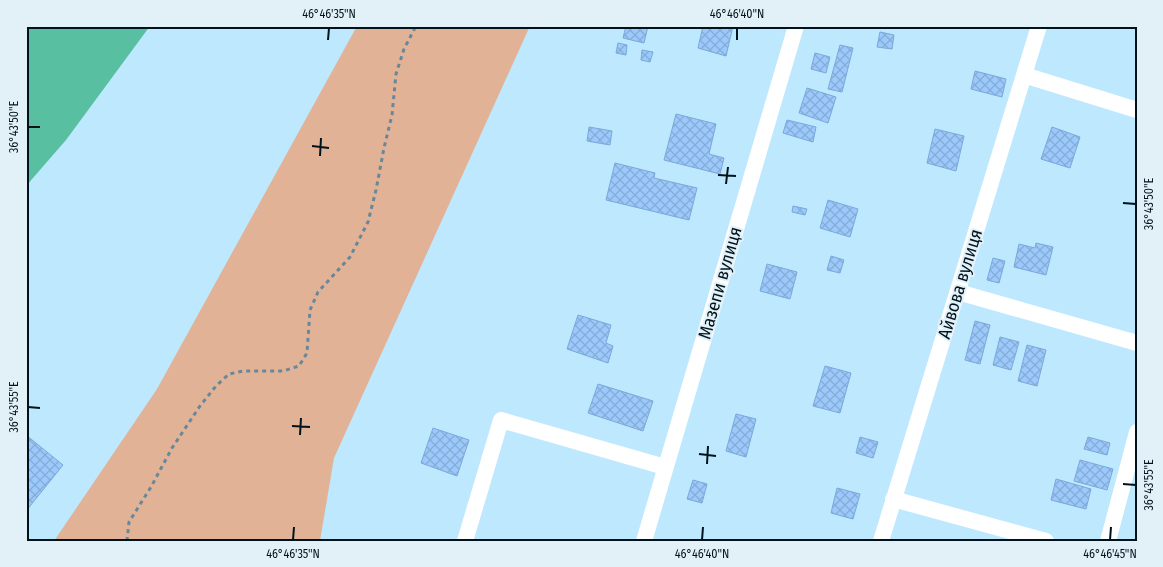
<svg xmlns="http://www.w3.org/2000/svg" width="1163" height="567" font-family="'Fira Sans Condensed',sans-serif">
<defs>
<pattern id="building-cross-hatch" width="8" height="8" patternUnits="userSpaceOnUse" patternTransform="scale(1.25)"><rect width="8" height="8" fill="#9cc9fb"/><path d="M0 0l8 8M0 8l8-8" fill="none" stroke="#85acd7"/></pattern>
</defs>
<rect width="100%" height="100%" fill="#bde8fe"/>
<!-- green -->
<path fill="#e2b297" d="M357 26H530L334 458 320 541H54L157 389Z"/>
<!-- water -->
<path fill="#58bfa0" d="M26 26H150L66 140 26 186Z"/>
<!-- building -->
<path fill="url(#building-cross-hatch)" stroke="#79a8da" d="M626 26H648L644 43 623 38Z
M703 26H733L726 56 698 48Z
M880 32 894 35 892 49 877 47Z
M618 43 627 45 626 55 616 53Z
M840 45 853 48 842 92 828 89Z
M642 50 653 52 650 62 641 60Z
M815 53 830 57 826 73 811 69Z
M975 71 1006 79 1002 97 971 89Z
M807 88 836 97 828 123 799 113Z
M676 114 716 124 709 154 724 158 720 174 664 160Z
M787 120 816 127 813 142 783 133Z
M589 127 612 131 610 145 587 141Z
M1052 127 1080 137 1070 168 1041 159Z
M935 129 964 136 956 171 927 163Z
M615 163 655 173 654 178 697 188 689 220 606 200Z
M828 200 858 209 850 237 820 228Z
M793 206 807 209 805 215 792 212Z
M1036 243 1053 247 1046 275 1014 267 1019 244 1035 248Z
M831 256 844 260 840 273 827 270Z
M993 258 1005 261 999 283 987 280Z
M767 264 797 272 790 299 760 291Z
M578 315 611 325 606 343 613 346 608 363 567 349Z
M975 321 990 325 980 364 965 360Z
M1000 337 1019 342 1011 370 993 365Z
M1027 345 1046 350 1037 386 1018 381Z
M825 366 851 373 840 413 813 406Z
M598 384 653 401 643 431 588 413Z
M736 414 756 419 746 457 726 451Z
M433 428 469 440 457 476 421 463Z
M26 435 63 465 26 511Z
M860 437 878 442 873 458 856 453Z
M1088 437 1110 443 1107 455 1084 449Z
M1080 460 1113 469 1107 490 1074 481Z
M1056 479 1091 489 1086 509 1051 500Z
M693 480 707 484 702 503 687 499Z
M837 488 860 494 853 519 831 513Z"/>
<g fill="none" stroke-linecap="round" stroke-linejoin="round">
<!-- path -->
<path stroke="#688899" stroke-width="3" stroke-dasharray="4 4" stroke-linecap="butt" d="M127 541 129 522 151 487 172 448 200 406 216 386 229 374 243 371H283L299 366 307 353 310 310 318 292 350 257 368 222 376 190 384 148 392 115 396 74 404 49 416 26"/>
<!-- street -->
<path stroke="#fff" stroke-width="16" d="M1024 75 1137 110
M958 292 1137 343
M893 499 1046 541
M465 541 501 420 665 467
M644 541 796 26
M881 541 1039 26
M1108 541 1137 432"/>
</g>
<!-- ticks -->
<path fill="none" stroke="#00131d" stroke-width="2" d="M328 40 329 28M737 40V28M28 127H40M312 146 329 148M320 156 321 138M718 175 736 176M726 184 728 167M1123 203 1136 204M28 407 40 408M292 426 310 427M300 435 301 418M699 454 716 456M707 464 708 446M1123 484 1136 485M293 540 294 527M702 540 703 527M1110 540 1111 527"/>
<g text-anchor="middle" dominant-baseline="central" stroke-width="4" stroke-linejoin="round" paint-order="stroke">
<!-- street labels -->
<g font-size="18" fill="#00131d" stroke="#e2f0f8">
<text transform="translate(720 283) rotate(-74)">Мазепи вулиця</text>
<text transform="translate(960 284) rotate(-73)">Айвова вулиця</text>
</g>
</g>
<!-- border -->
<rect width="1163" height="567" fill="none" stroke="#e2f0f8" stroke-width="55"/>
<rect x="28" y="28" width="1108" height="512" fill="none" stroke="#00131d" stroke-width="2"/>
<g font-size="12" text-anchor="middle" fill="#00131d">
<text x="329" y="18">46°46'35"N</text>
<text x="737" y="18">46°46'40"N</text>
<text transform="translate(14 127) rotate(-90)" y="4">36°43'50"E</text>
<text transform="translate(1149 204) rotate(-90)" y="4">36°43'50"E</text>
<text transform="translate(14 407) rotate(-90)" y="4">36°43'55"E</text>
<text transform="translate(1149 485) rotate(-90)" y="4">36°43'55"E</text>
<text x="293" y="558">46°46'35"N</text>
<text x="702" y="558">46°46'40"N</text>
<text x="1110" y="558">46°46'45"N</text>
</g>
</svg>
